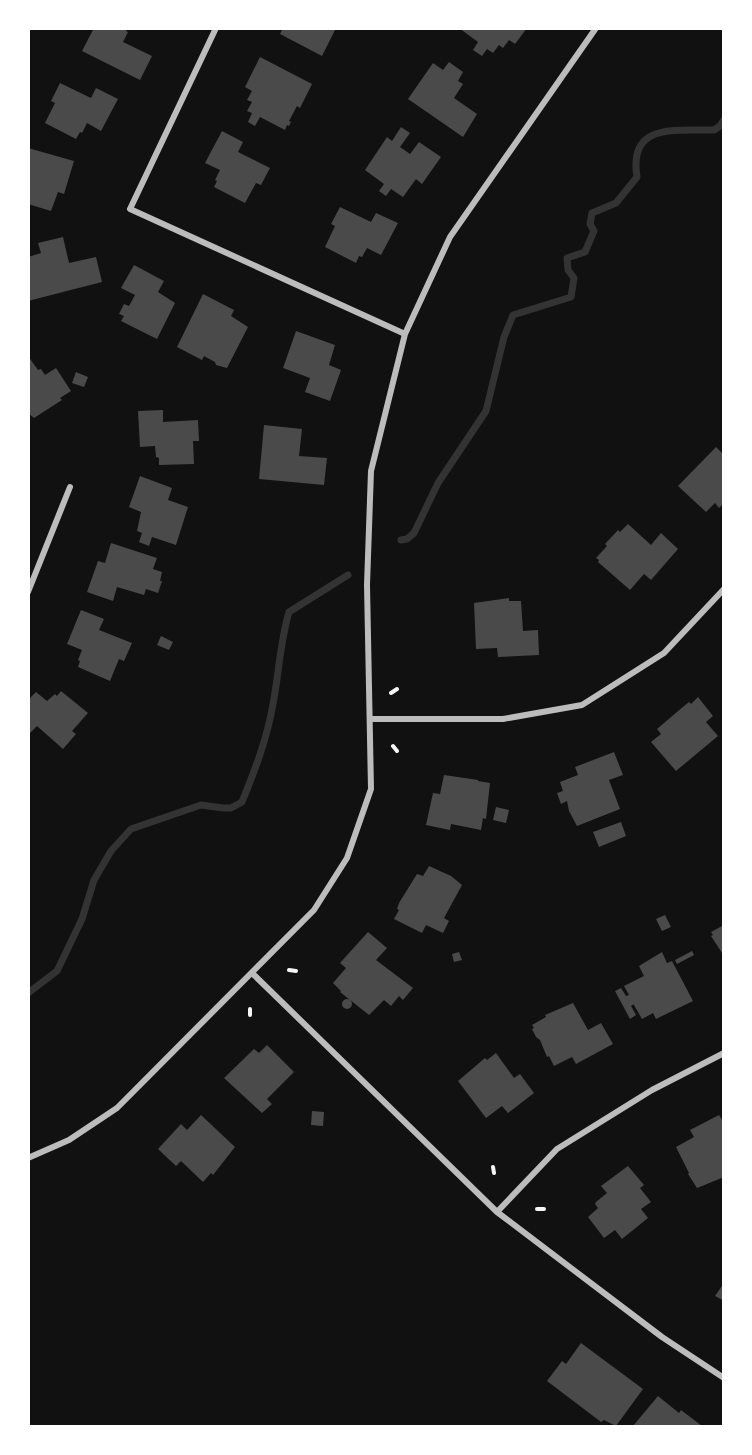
<svg xmlns="http://www.w3.org/2000/svg" width="752" height="1455" font-family="'DejaVu Sans',sans-serif">
<rect width="100%" height="100%" fill="#111"/>
<g fill="none" stroke-linecap="round" stroke-linejoin="round">
<!-- stream -->
<path stroke="#333" stroke-width="7" d="M401 540 407 539 414 533 438 483 486 411 504 337 513 315 571 297 574 278 568 270 567 258 585 252 594 231 590 224 592 213 616 203 637 177C628 122 676 131 714 130L720 126 724 120
M28 993 57 971 82 919 94 880 111 851 131 829 201 805 223 808H231L242 802C255 770 267 739 273 704 279 673 280 642 289 612L348 575"/>
</g>
<!-- building -->
<path fill="#4a4a4a" d="M94 28H127L126 31 128 32 123 42 152 56 140 80 82 51Z
M283 28H336L322 56 280 34Z
M459 28H527L515 44 509 40 503 48 499 45 493 53 487 49 482 56 473 50 478 42Z
M260 57 312 84 300 108 297 106 289 121 291 122 289 126 287 125 285 130 260 117 255 126 248 122 252 113 247 111 252 102 247 100 252 91 245 87Z
M449 62 463 72 458 81 463 84 454 98 477 114 463 137 408 99 433 63 443 70Z
M60 83 91 98 96 88 118 99 101 131 87 123 82 133 80 132 76 139 45 123 55 103 51 101Z
M401 127 410 133 400 147 410 154 419 142 441 157 422 184 416 179 403 197 391 189 386 196 379 191 384 184 365 170 387 137 392 141Z
M222 131 243 142 238 152 270 168 261 185 256 183 245 203 214 187 217 181 215 180 220 170 205 163Z
M28 148 74 161 64 194 58 192 51 211 28 204Z
M340 207 371 222 376 213 398 223 381 255 367 248 362 257 359 256 356 263 325 247 335 226 331 224Z
M63 237 69 263 96 257 102 282 28 301V257L41 253 38 243Z
M134 265 164 281 158 292 175 303 157 339 121 321 124 316 119 314 124 304 129 306 135 295 121 288Z
M203 294 234 310 231 316 248 327 227 368 216 365 215 362 204 356 202 360 177 347Z
M296 331 335 345 329 365 341 370 330 401 305 392 310 378 283 368Z
M28 356 38 370 41 369 45 375 56 368 71 391 60 398 62 400 34 418 28 413Z
M76 372 88 377 84 387 72 383Z
M163 410V422L198 420 199 441H193L194 464 159 465V458L156 457 155 446 140 447 138 411Z
M264 425 302 429 299 456 327 458 324 485 259 479Z
M716 447 724 455V503L719 508 715 503 706 512 678 486Z
M140 476 172 488 168 500 188 507 176 545 152 537 149 546 139 542 142 533 137 531 141 512 129 507Z
M628 524 651 545 661 533 678 549 651 580 644 574 630 590 598 562 599 560 596 558 607 546 605 544 618 530 620 532Z
M111 543 157 558 153 569 162 572 160 581H162L158 593 146 589 144 595 117 587 113 601 87 592 98 561 105 563Z
M509 598V601H521L523 631 538 630 539 655 498 657 497 648 476 649 474 603Z
M81 610 104 619 99 630 132 643 124 661 119 659 110 681 78 667 80 661 78 660 82 650 67 644Z
M161 636 173 642 169 650 157 645Z
M61 691 88 713 72 731 76 734 63 749 37 726 28 735V700L36 692 47 701 55 694 57 696Z
M698 697 713 716 706 722 718 736 676 771 651 742 661 734 657 729 684 706 689 702 691 704Z
M614 752 623 775 609 780 620 809 577 826 569 811 567 801 561 804 557 793 563 791 560 782 578 775 575 767Z
M444 775 478 780V781L490 783 486 819 483 818 481 830 451 824 450 830 426 825 433 793 440 794Z
M496 807 509 810 506 823 493 820Z
M621 822 626 836 599 847 593 832Z
M429 866 451 876 462 885 444 918 449 921 443 933 426 925 422 933 394 919 399 910 397 909 399 903 417 874 423 876Z
M665 915 671 927 662 931 656 919Z
M724 925V956L711 936 713 935 711 932Z
M368 932 387 948 376 960 413 988 403 1000 399 996 391 1006 384 1000 369 1015 340 992 341 991 333 983 346 968 340 963Z
M692 951 694 955 677 964 675 960Z
M459 952 462 960 454 962 452 954Z
M662 952 667 963 672 961 693 1001 656 1019 653 1013 642 1019 630 998 634 1004 631 1006 636 1015 630 1019 615 991 621 988 626 996 629 995 624 986 644 976 639 966Z
M342 1004a5 5 0 1 1 10 0a5 5 0 1 1-10 0Z
M573 1003 588 1030 601 1023 613 1044 576 1064 572 1057 554 1066 549 1056 547 1057 540 1040 536 1037 532 1029 534 1028 532 1025 546 1017 545 1015Z
M267 1045 294 1072 267 1099 272 1104 262 1113 224 1078 254 1049 259 1053Z
M496 1053 514 1078 520 1074 534 1093 508 1113 502 1106 486 1118 458 1081 485 1058 487 1060Z
M312 1111 324 1112 323 1126 311 1125Z
M201 1115 235 1147 213 1175 211 1173 203 1182 181 1161 176 1166 158 1149 181 1124 187 1130Z
M719 1115 724 1123V1177L697 1188 688 1174 689 1173 676 1147 694 1137 690 1130Z
M628 1166 644 1185 640 1188 651 1202 641 1209 648 1218 622 1239 615 1230 604 1238 588 1217 598 1208 595 1204 596 1202 607 1193 601 1186Z
M724 1283V1301L715 1296Z
M581 1343 643 1389 616 1426 604 1420 601 1422 547 1381 562 1361 566 1364Z
M658 1396 679 1413 681 1410 702 1426H633Z"/>
<g fill="none" stroke-linecap="round" stroke-linejoin="round">
<!-- path -->
<path stroke="#f5f5f5" stroke-width="4" d="M391 693 397 689
M393 746 397 751
M289 970 296 971
M250 1015V1009
M493 1167 494 1173
M537 1209H544"/>
<!-- minor -->
<path stroke="#bcbcbc" stroke-width="6" d="M216 28 130 209 405 334
M28 592 70 487
M371 719H503L582 705 664 653 724 589
M252 973 497 1212 662 1337 724 1378
M28 1158 69 1140 117 1108 314 910 347 858 371 789 367 585 371 471 405 334 450 237 596 28
M497 1212 557 1149 652 1090 724 1053"/>
</g>
<!-- border -->
<rect width="752" height="1455" fill="none" stroke="#ffffff" stroke-width="60"/>
</svg>
